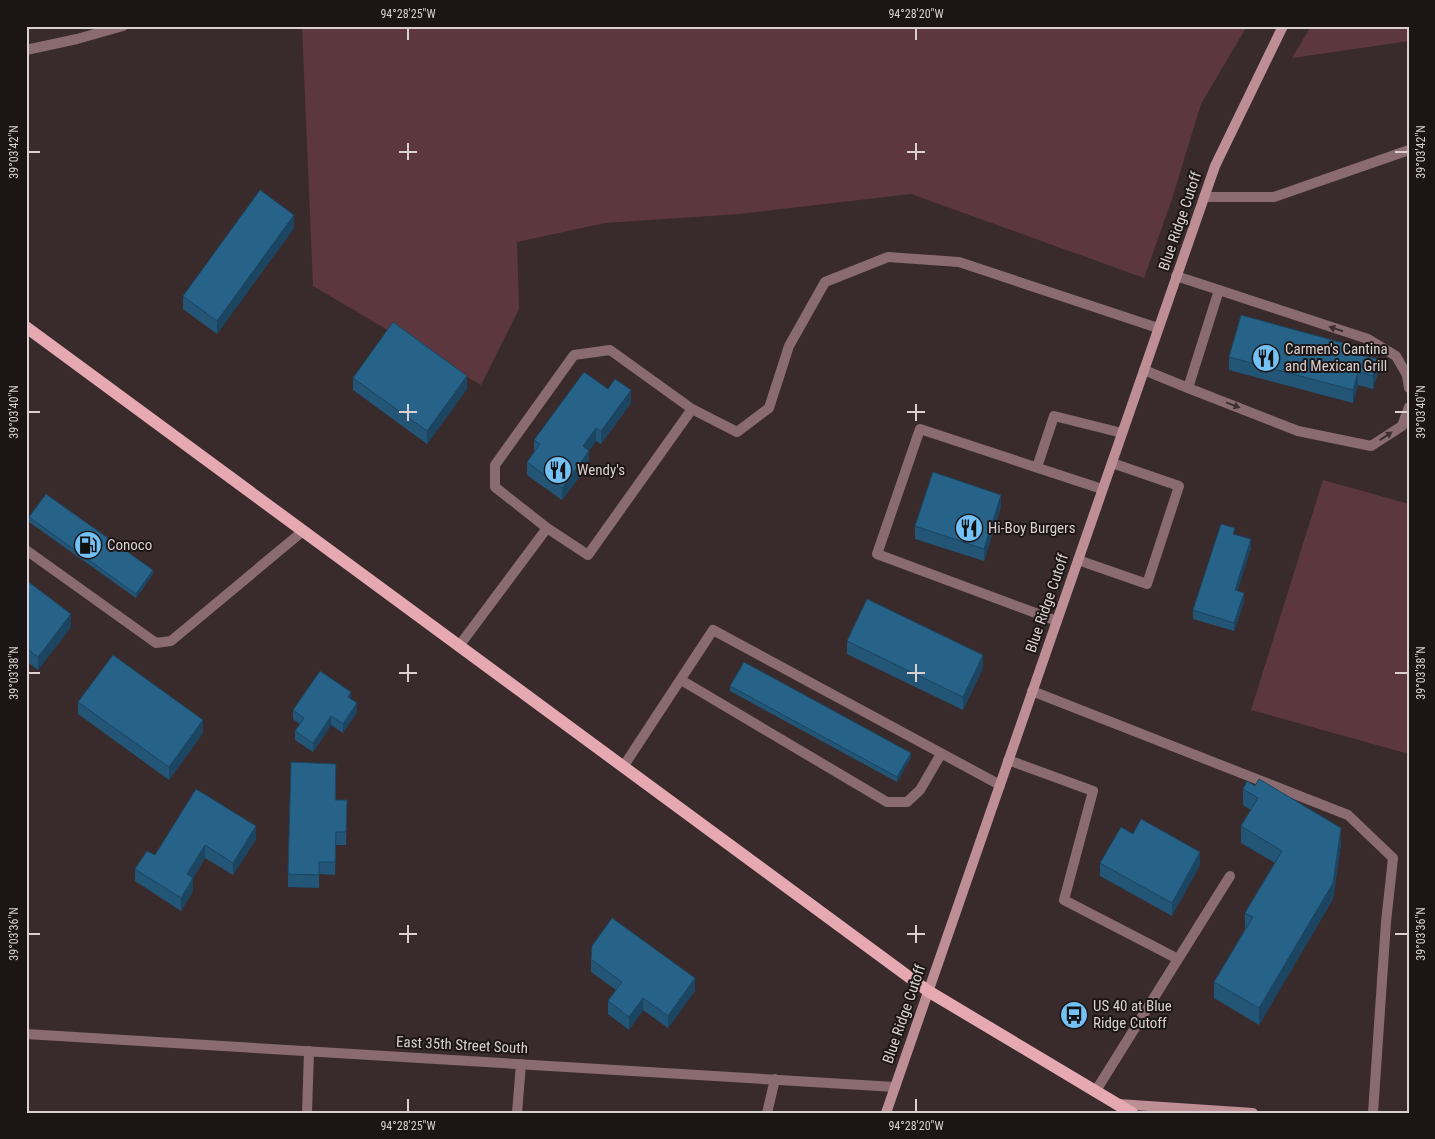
<svg xmlns="http://www.w3.org/2000/svg" width="1435" height="1139" font-family="'Roboto Condensed',sans-serif">
<rect width="100%" height="100%" fill="#392a2c"/>
<!-- green -->
<path fill="#5c383e" d="M302 26H1247L1201 104 1171 202 1144 278 911 194 739 214 605 223 517 242 519 309 481 385 313 286Z
M1311 26H1409V41L1292 58Z
M1323 480 1409 504V754L1251 710Z"/>
<g fill="none" stroke-linecap="round" stroke-linejoin="round">
<!-- service -->
<path stroke="#8a6c70" stroke-width="10" d="M1204 197H1274L1409 150
M1219 290 1368 339 1396 356 1407 375 1409 388
M610 350 692 409 588 555 547 528 495 487V465L574 355Z
M1144 370 1188 388 1219 290 1176 276
M1188 388 1298 431 1371 446 1402 426 1409 407
M692 409 737 432 769 408 789 346 825 282 888 257 959 262 1158 328
M1037 467 1054 416 1122 433
M26 550 156 643 171 641 303 531
M1078 560 1147 584 1179 486 1112 463
M1057 621 877 554 920 429 1102 489
M459 646 547 528
M681 680 887 802H907L920 790 941 754
M1032 691 1348 815 1393 858 1386 922 1373 1113
M1008 760 1093 791 1064 900 1178 959
M623 767 713 630 1000 785
M1095 1092 1230 876
M307 1113 309 1051
M517 1113 521 1064
M767 1113 775 1079"/>
<!-- minor -->
<path stroke="#8a6c70" stroke-width="10" d="M26 50 77 39 123 26
M26 1034 895 1087"/>
<!-- secondary -->
<path stroke="#be8e95" stroke-width="10" d="M1118 1104 1253 1113
M886 1113 1215 166 1283 26"/>
<!-- primary -->
<path stroke="#e6a9b1" stroke-width="12" d="M26 327 928 991 1132 1113"/>
</g>
<!-- wall -->
<path fill="#225576" d="M294 228 217 334 183 309V296Z
M1365 356 1378 372 1373 389 1358 385 1353 403 1229 370V357Z
M353 378 467 389 427 444 353 390Z
M608 389 631 403 601 444 596 441 589 451V464L562 500 527 475V462L534 452V440Z
M1001 507 984 561 915 539V526Z
M29 517 153 574 136 598 29 522Z
M1235 534 1251 548 1237 591 1244 602 1234 631 1193 619V610Z
M26 580 71 627 38 670 26 661Z
M847 641 983 668 963 710 847 654Z
M730 686 911 757 897 782 730 691Z
M351 699 357 712 343 733 331 725 313 752 295 740V731L300 724 293 719V710Z
M78 702 203 733 169 780 78 714Z
M336 776V800L347 813 346 845H336L335 875 319 874V888L288 887V874Z
M196 789 256 839 233 875 205 858 193 878V891L181 911 135 881V869L155 855Z
M1243 789 1341 844 1333 899 1259 1025 1214 998V982L1245 929V913L1275 863 1241 843V826L1251 810 1243 805Z
M1133 834 1200 865 1172 916 1100 876V863Z
M591 959 695 991 668 1028 643 1010 629 1030 608 1014V1001L616 990 591 972Z"/>
<!-- shaded-wall -->
<path fill="#1b4560" d="M294 215V228L217 334V321Z
M1378 359V372L1373 389V376Z
M1358 372V385L1353 403V390Z
M467 376V389L427 444V431Z
M631 390V403L601 444V431Z
M596 428V441L583 459V446Z
M589 451V464L562 500V488Z
M1001 495V507L984 561V549Z
M1251 539V548L1235 599V590Z
M153 570V574L136 598V594Z
M1244 593V602L1234 631V623Z
M71 614V627L38 670V657Z
M983 655V668L963 710V697Z
M351 692V701L348 697Z
M357 703V712L343 733V724Z
M331 716V725L313 752V743Z
M203 720V733L169 780V767Z
M911 753V757L897 782V777Z
M256 826V839L233 875V863Z
M1341 828V844L1333 899 1259 1025V1008Z
M205 845V858L187 887V874Z
M1200 852V865L1172 916V903Z
M193 878V891L181 911V898Z
M695 978V991L668 1028V1016Z
M643 998V1010L629 1030V1017Z"/>
<!-- building -->
<path fill="#276389" stroke="#1b4560" d="M260 190 294 215 217 321 183 296Z
M1241 315 1365 349 1363 356 1378 359 1373 376 1358 372 1353 390 1229 357Z
M393 322 467 376 427 431 353 378Z
M584 372 608 389 615 379 631 390 601 431 596 428 583 446 589 451 562 488 527 462 540 444 534 440Z
M933 472 1001 495 984 549 915 526Z
M46 494 153 570 136 594 29 517Z
M1221 524 1235 528 1233 534 1251 539 1235 590 1244 593 1234 623 1193 610Z
M26 580 71 614 38 657 26 648Z
M867 599 983 655 963 697 847 641Z
M113 655 203 720 169 767 78 702Z
M744 662 911 753 897 777 730 686Z
M320 671 351 692 348 697 357 703 343 724 331 716 313 743 295 731 304 718 293 710Z
M291 762 336 764 335 800H347L346 832H336L335 862H319V875L288 874Z
M1259 779 1341 828 1333 883 1259 1008 1214 982 1253 917 1245 913 1282 851 1241 826 1258 798 1243 789 1247 781 1255 786Z
M196 789 256 826 233 863 205 845 187 874 193 878 181 898 135 869 147 851 155 855Z
M1141 819 1200 852 1172 903 1100 863 1121 827 1133 834Z
M612 918 695 978 668 1016 643 998 629 1017 608 1001 622 982 591 959 592 946Z"/>
<!-- one-way arrows -->
<defs><path id="oneway-solid" d="M-6-.8H1V-3.2L6.5 0L1 3.2V.8H-6Z" transform="scale(1.25)"/></defs>
<g fill="#3d2f31">
<use href="#oneway-solid" transform="translate(1336 329) rotate(-162)"/>
<use href="#oneway-solid" transform="translate(1233 405) rotate(21)"/>
<use href="#oneway-solid" transform="translate(1386 436) rotate(-33)"/>
</g>
<!-- ticks -->
<path fill="none" stroke="#dad0d1" stroke-width="2" d="M408 28V40M916 28V40M408 143V160M916 143V160M28 152H40M399 152H417M907 152H925M1395 152H1408M408 404V421M916 404V421M28 412H40M399 412H417M907 412H925M1395 412H1408M408 664V682M916 664V682M28 673H40M399 673H417M907 673H925M1395 673H1408M408 925V943M916 925V943M28 934H40M399 934H417M907 934H925M1395 934H1408M408 1099V1112M916 1099V1112"/>
<!-- icons -->
<defs>
<g id="restaurant-disc" transform="scale(1.4375)"><circle r="9.5" fill="#73c1f5" stroke="#1c1516"/><path d="M-5-6h1v4h1v-4h1v4h1v-4h1v5L-1.5 .5V6h-2V.5L-5-1ZM5-6V6H3V1.5H1.5Q1.5-4 5-6Z" fill="#111"/></g>
<g id="fuel-disc" transform="scale(1.4375)"><circle r="9.5" fill="#73c1f5" stroke="#1c1516"/><path d="M-5.5-6h7V0h2V4h1.3V-2.5L3-4.5l.8-.8L6-3V5H2.5V1h-1V6h-7ZM-4.2-4.7v3.2H.2V-4.7Z" fill="#111"/></g>
<g id="bus-disc" transform="scale(1.4375)"><circle r="9.5" fill="#73c1f5" stroke="#1c1516"/><path d="M-5-6H5V4H4V6H2V4H-2V6H-4V4H-5ZM-3.5-4V0h7V-4ZM-3.5 1.2v1.5H-2V1.2ZM2 1.2v1.5H3.5V1.2Z" fill="#111"/></g>
</defs>
<g fill-rule="evenodd">
<use href="#restaurant-disc" x="1266" y="358"/>
<use href="#restaurant-disc" x="558" y="470"/>
<use href="#restaurant-disc" x="969" y="528"/>
<use href="#fuel-disc" x="88" y="545"/>
<use href="#bus-disc" x="1074" y="1015"/>
</g>
<g text-anchor="middle" dominant-baseline="central" stroke-width="4" stroke-linejoin="round" paint-order="stroke">
<!-- street labels -->
<g font-size="15" fill="#dad0d1" stroke="#1c1516">
<text transform="translate(1180 221) rotate(-71)">Blue Ridge Cutoff</text>
<text transform="translate(1047 603) rotate(-71)">Blue Ridge Cutoff</text>
<text transform="translate(904 1014) rotate(-71)">Blue Ridge Cutoff</text>
<text transform="translate(462 1045) rotate(3)">East 35th Street South</text>
</g>
<!-- poi labels -->
<g font-size="15" fill="#dad0d1" stroke="#1c1516" text-anchor="start">
<text x="1285" y="349">Carmen's Cantina<tspan x="1285" dy="17">and Mexican Grill</tspan></text>
<text x="577" y="470">Wendy's</text>
<text x="988" y="528">Hi-Boy Burgers</text>
<text x="107" y="545">Conoco</text>
<text x="1093" y="1006">US 40 at Blue<tspan x="1093" dy="17">Ridge Cutoff</tspan></text>
</g>
</g>
<!-- border -->
<rect width="1435" height="1139" fill="none" stroke="#1c1516" stroke-width="55"/>
<rect x="28" y="28" width="1380" height="1084" fill="none" stroke="#dad0d1" stroke-width="2"/>
<g font-size="12" text-anchor="middle" fill="#dad0d1">
<text x="408" y="18">94°28'25"W</text>
<text x="916" y="18">94°28'20"W</text>
<text transform="translate(14 152) rotate(-90)" y="4">39°03'42"N</text>
<text transform="translate(1421 152) rotate(-90)" y="4">39°03'42"N</text>
<text transform="translate(14 412) rotate(-90)" y="4">39°03'40"N</text>
<text transform="translate(1421 412) rotate(-90)" y="4">39°03'40"N</text>
<text transform="translate(14 673) rotate(-90)" y="4">39°03'38"N</text>
<text transform="translate(1421 673) rotate(-90)" y="4">39°03'38"N</text>
<text transform="translate(14 934) rotate(-90)" y="4">39°03'36"N</text>
<text transform="translate(1421 934) rotate(-90)" y="4">39°03'36"N</text>
<text x="408" y="1130">94°28'25"W</text>
<text x="916" y="1130">94°28'20"W</text>
</g>
</svg>
